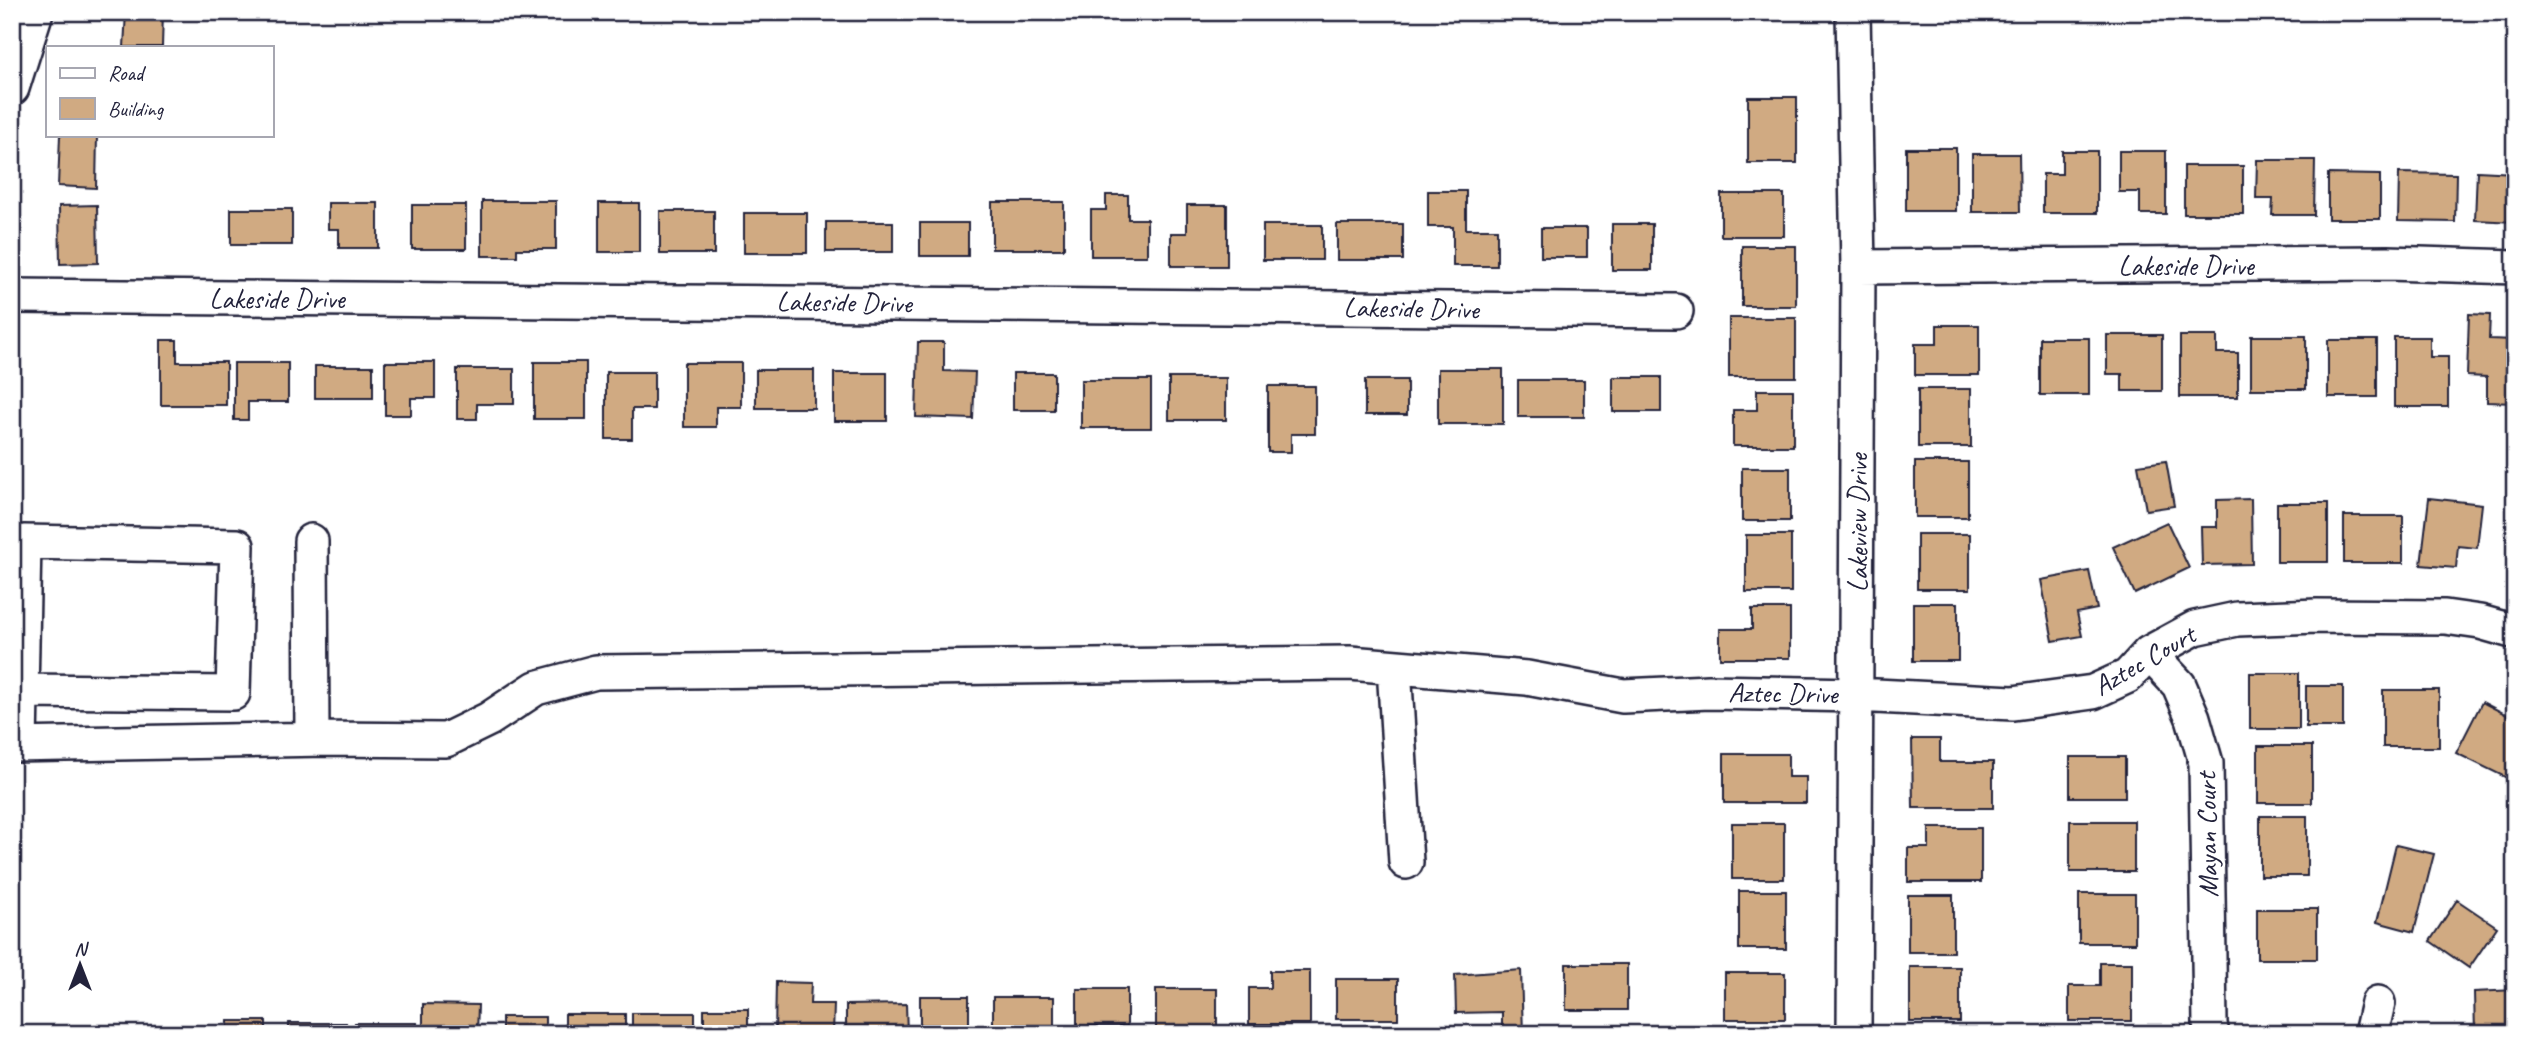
<svg xmlns="http://www.w3.org/2000/svg" width="2527" height="1046" font-family="Caveat,sans-serif">
<rect width="100%" height="100%" fill="#fff"/>
<filter id="ink" filterUnits="userSpaceOnUse"><feTurbulence type="fractalNoise" baseFrequency=".0143" numOctaves="2"/><feDisplacementMap in="SourceGraphic" scale="14" xChannelSelector="R" yChannelSelector="G"/><feConvolveMatrix kernelMatrix="1 2 1 2 8 2 1 2 1" color-interpolation-filters="sRGB"/></filter>
<g filter="url(#ink)">
<!-- building -->
<path fill="#d0aa82" stroke="#22223b" stroke-width="2" d="M126 12H163L162 47H124Z
M1748 97H1797V163H1748Z
M60 135H97L96 188 58 186Z
M1906 148H1956V211H1906Z
M2062 151H2097V213H2043V174H2062Z
M2119 151H2166V214H2140V192H2119Z
M1972 154H2019L2020 212H1972Z
M2257 160H2315L2314 215H2272L2273 199H2256Z
M2184 166H2243V214H2184Z
M2477 171 2515 173V222L2475 220Z
M2399 173 2456 174 2455 222 2398 221Z
M2328 174 2380 175V219H2328Z
M1428 191H1466V229H1497V266H1453V227H1428Z
M1721 194H1784V236H1721Z
M1106 195H1128V219H1147V256H1091V210H1106Z
M482 201H556V249H517V256H482Z
M992 202H1064V249H992Z
M328 203H378V248H339V229H328Z
M599 203H639V252H599Z
M97 205 98 263 60 264 59 206Z
M412 205H466V249H412Z
M1187 205H1227V266H1171V233H1187Z
M231 209H292V245H231Z
M660 211H714V254H660Z
M744 213H807V253H744Z
M826 222H893V252H826Z
M920 223H968V256H920Z
M1337 224H1403V260H1337Z
M1612 224H1652V270H1612Z
M1263 225H1322V260H1263Z
M1541 228H1587V257H1541Z
M1742 246H1796V306H1742Z
M2469 314 2490 315 2489 339 2515 340V403L2487 402V377L2467 376Z
M1729 318H1796V377H1729Z
M1937 325H1979V375H1915V344H1937Z
M2107 335H2162V391H2122V374H2107Z
M2180 336H2217V353H2238V397H2180Z
M2251 336H2306V389H2251Z
M2394 337H2430V357H2448V407H2394Z
M2040 338H2089V395H2040Z
M161 340H177V362H226V405H161Z
M2328 340H2377V397H2328Z
M918 342H944V371L975 372 973 419 916 417Z
M385 362H435V398H411V415H385Z
M534 362H586V419H534Z
M234 363H288V402H248V420H234Z
M684 363H741V407H716V427H684Z
M315 366H373V398H315Z
M457 369H514V404H477V419H457Z
M1438 369H1503V424H1438Z
M756 370H814V408H756Z
M606 372H654V409H632V439H606Z
M834 373H887V421H834Z
M1013 373H1054V410H1013Z
M1613 377H1661V412H1613Z
M1169 378H1226V420H1169Z
M1081 380H1151V428H1081Z
M1365 380H1407V415H1365Z
M1518 380H1584V417H1518Z
M1268 386H1315V434H1291V452H1268Z
M1918 389H1971V447H1918Z
M1757 390H1793V446H1733V410H1757Z
M2166 461 2174 506 2146 510 2138 465Z
M1915 462H1968V517H1915Z
M1742 468H1790V521H1742Z
M2429 498 2482 504 2477 548 2458 546 2456 568 2421 565Z
M2251 499 2252 564 2202 565 2201 527H2217V500Z
M2277 503H2328V562H2277Z
M2344 516H2403V563H2344Z
M2167 522 2189 568 2135 594 2113 547Z
M1917 534H1970V589H1917Z
M1746 535H1791V592H1746Z
M2089 571 2097 609 2077 613 2082 636 2053 641 2041 580Z
M1913 603H1958V661H1913Z
M1752 609H1790V658H1720V629H1752Z
M2250 673H2299V729H2250Z
M2306 686H2343V727H2306Z
M2383 690H2439V747H2383Z
M2482 702 2515 719V764L2507 778 2456 753Z
M1912 739H1940V762H1993V808H1913Z
M2258 746H2312V803H2258Z
M1724 754H1788V777H1806V803H1724Z
M2070 757H2125V797H2070Z
M2260 816H2307V876H2260Z
M2070 821H2134V872H2070Z
M1732 823H1784V879H1732Z
M1929 828H1981V882H1908V848H1929Z
M2396 845 2434 854 2414 932 2377 922Z
M1739 891H1786V949H1739Z
M2079 894H2135V943H2079Z
M1908 895H1953V952H1908Z
M2457 900 2497 927 2469 968 2430 941Z
M2257 909H2317V959H2257Z
M2100 963H2132V1021H2069V986H2100Z
M1566 964H1627V1010H1566Z
M1910 967H1960V1022H1910Z
M1521 970 1523 1034H1502V1012L1456 1013 1455 975Z
M1270 971H1310V1024H1249V988H1270Z
M1725 973H1785V1019H1725Z
M1336 979H1398V1019H1336Z
M776 982 811 983 810 1004H834L833 1034H775Z
M1077 989H1127V1026H1077Z
M1156 989H1217V1029H1156Z
M2515 990V1034H2475L2474 992Z
M920 996H969V1034H920Z
M993 997H1054V1034H993Z
M423 1004 478 1005 477 1034H423Z
M906 1004 907 1034H846V1005Z
M704 1009H748V1034H704Z
M632 1013H695V1034H632Z
M565 1014H625V1034H565Z
M502 1017H545V1034H502Z
M228 1021H266V1034H228Z
M289 1023H346V1034H289Z
M355 1023H417V1034H355Z"/>
<g fill="none" stroke-linecap="round" stroke-linejoin="round">
<!-- minor casing -->
<g stroke="#22223b" stroke-width="38">
<path id="minor" d="M1853 12 1858 267 1854 1034
M12 88 36 12
M1858 267 2388 263 2515 267
M12 296 1676 311
M311 541 312 739
M2149 653 2179 685 2193 718 2206 763 2210 1024 2212 1034
M1394 667 1406 862
M12 745 326 739 446 740 489 719 536 688 596 672 1350 663 1527 678 1623 696 1709 692 1856 695 2013 703 2093 692 2128 676 2149 653 2195 628 2237 619 2317 616 2445 617 2480 622 2515 632
M20 745 24 542 237 546 233 693 21 691
M2371 1034 2378 1003"/>
</g>
<!-- minor -->
<use href="#minor" stroke="#fff" stroke-width="33"/>
</g>
</g>
<g text-anchor="middle" dominant-baseline="central" stroke-width="5" stroke-linejoin="round" paint-order="stroke">
<!-- street labels -->
<g font-size="28" fill="#22223b" stroke="#fff">
<text x="2186" y="265">Lakeside Drive</text>
<text x="277" y="298">Lakeside Drive</text>
<text transform="translate(844 302) rotate(1)">Lakeside Drive</text>
<text transform="translate(1411 308) rotate(1)">Lakeside Drive</text>
<text transform="translate(1857 523) rotate(-90)">Lakeview Drive</text>
<text transform="translate(2144 660) rotate(-30)">Aztec Court</text>
<text transform="translate(1783 693) rotate(1)">Aztec Drive</text>
<text transform="translate(2207 835) rotate(-91)">Mayan Court</text>
</g>
</g>
<!-- margin -->
<rect width="2527" height="1046" fill="none" stroke="#fff" stroke-width="42"/>
<rect x="21" y="21" width="2485" height="1004" fill="none" stroke="#22223b" stroke-width="2.5" filter="url(#ink)"/>
<!-- legend -->
<rect x="46" y="46" width="228" height="91" fill="#ffffff" stroke="#a7a7b1" stroke-width="2"/>
<rect x="60" y="68" width="35" height="10" fill="#ffffff" stroke="#a7a7b1" stroke-width="2"/>
<text x="108" y="80" font-size="21" fill="#22223b">Road</text>
<rect x="60" y="98" width="35" height="21" fill="#d0aa82" stroke="#a7a7b1" stroke-width="2"/>
<text x="108" y="116" font-size="21" fill="#22223b">Building</text>
<!-- north arrow -->
<g transform="translate(80 965)" stroke="#ffffff" stroke-width="5" paint-order="stroke">
<path d="M0-5L12 26L0 18L-12 26Z" fill="#22223b"/>
<text y="-10" font-size="19" font-weight="bold" text-anchor="middle" fill="#22223b">N</text>
</g>
</svg>
